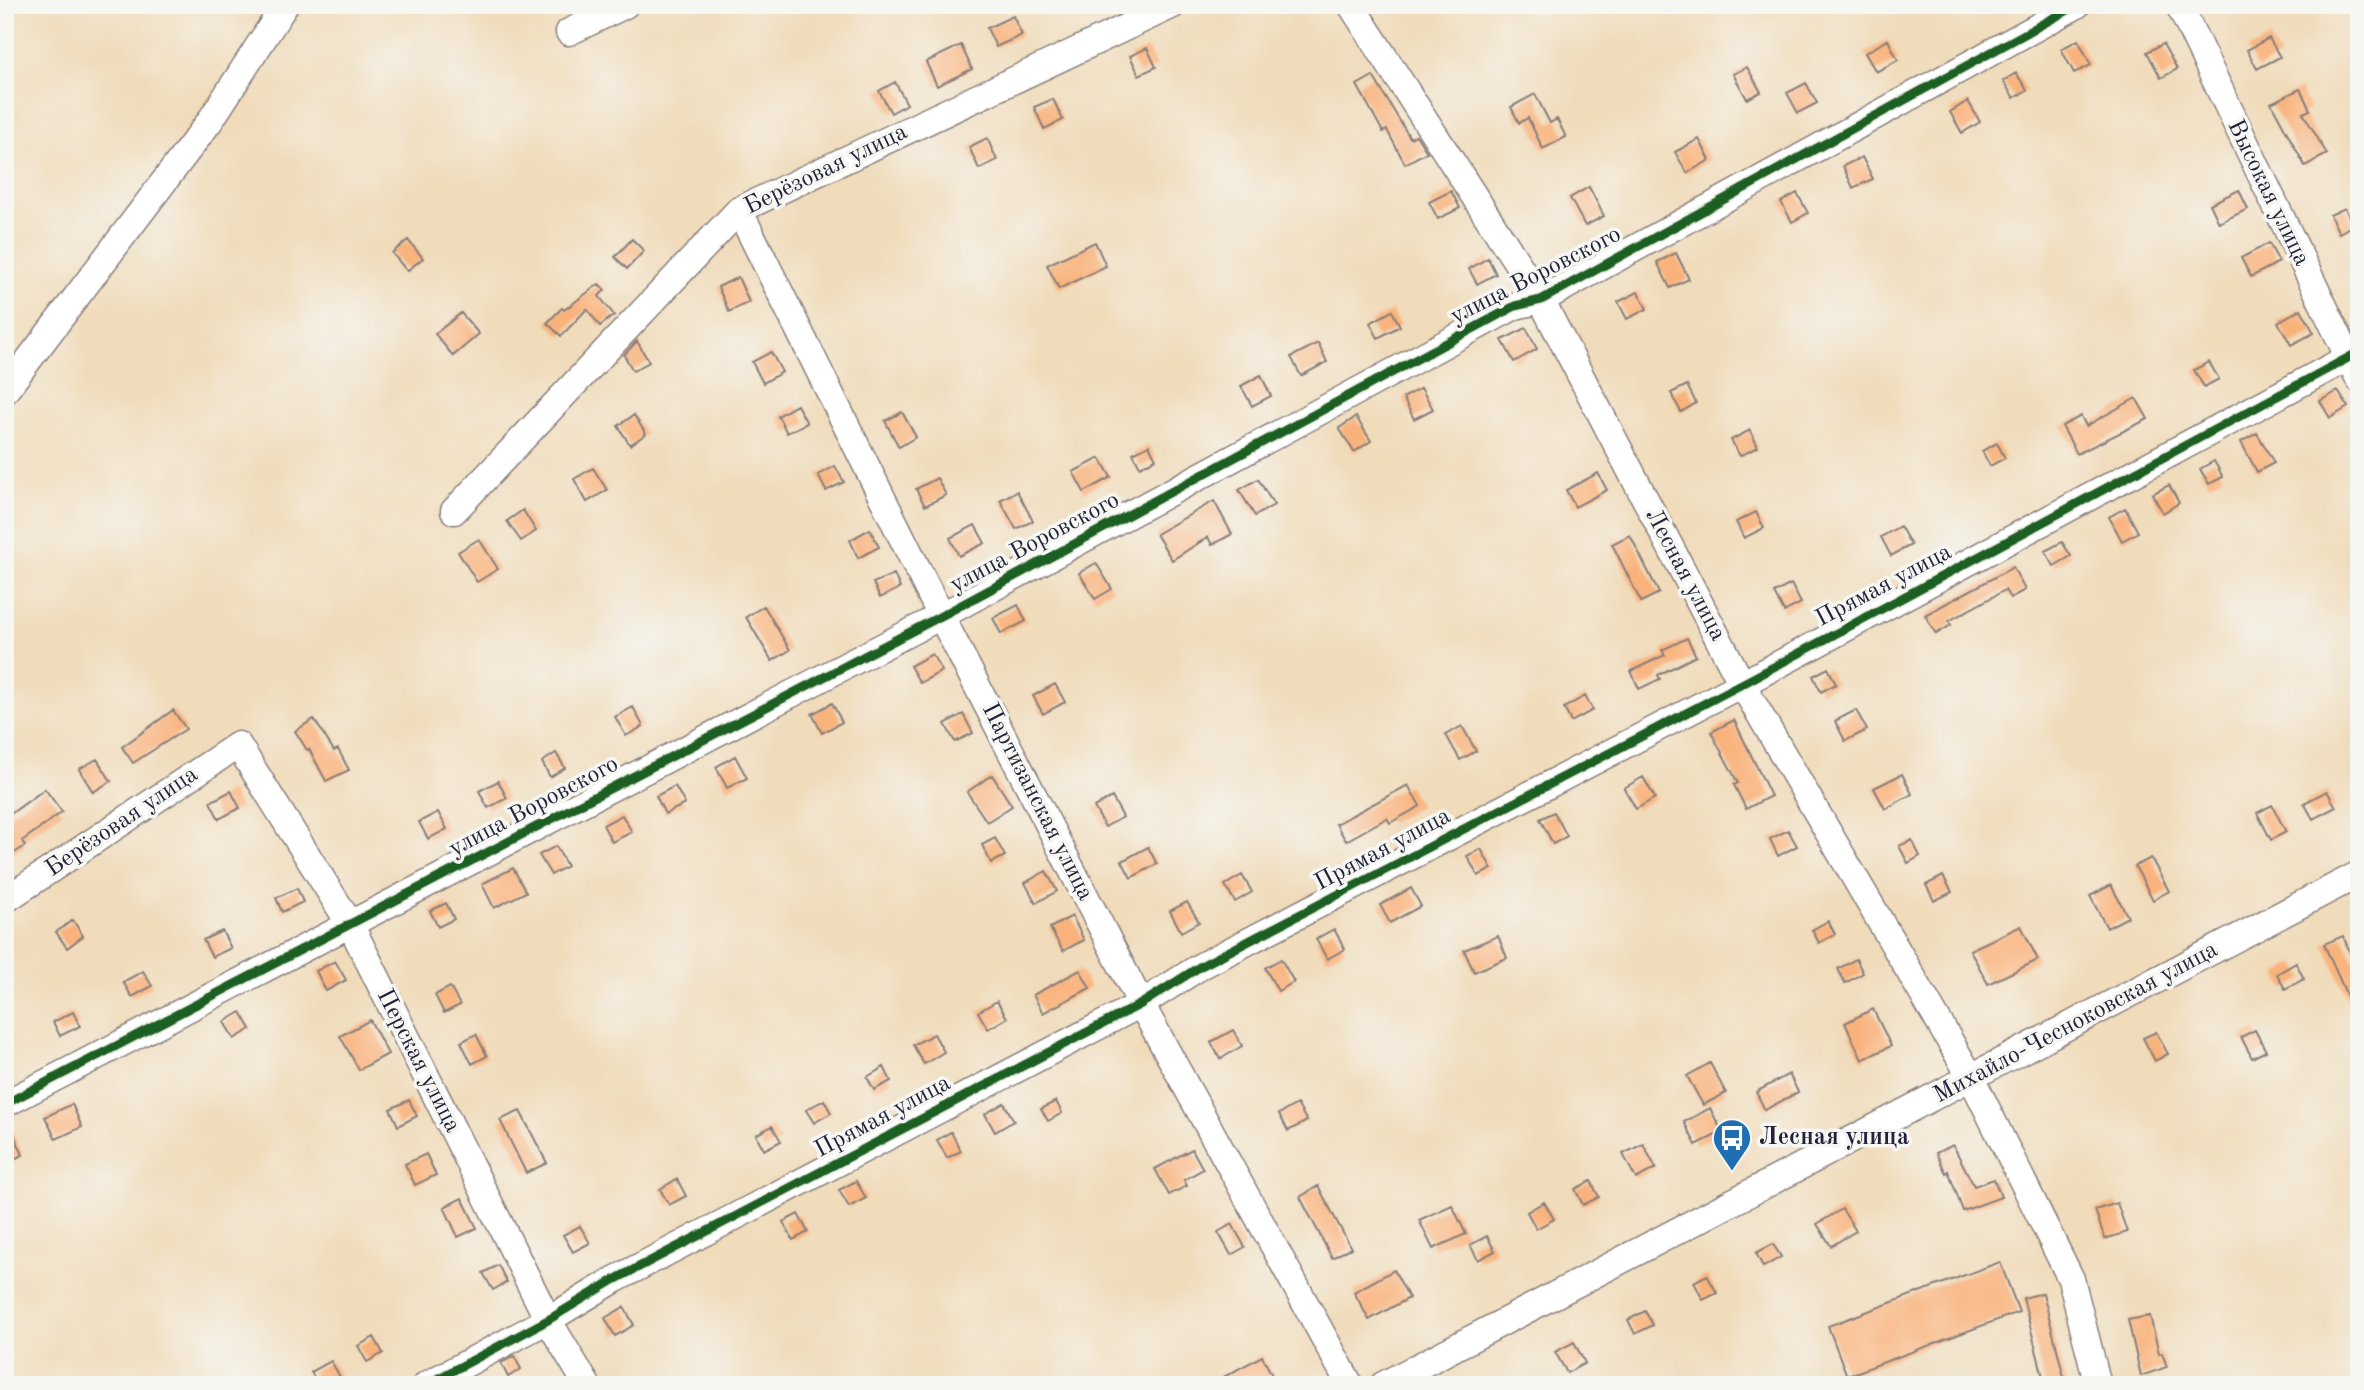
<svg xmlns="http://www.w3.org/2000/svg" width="2364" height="1390" font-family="'Old Standard TT',serif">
<rect width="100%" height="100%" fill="#f6f6f2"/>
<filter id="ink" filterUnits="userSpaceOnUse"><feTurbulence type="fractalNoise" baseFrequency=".0143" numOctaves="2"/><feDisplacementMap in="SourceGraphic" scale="14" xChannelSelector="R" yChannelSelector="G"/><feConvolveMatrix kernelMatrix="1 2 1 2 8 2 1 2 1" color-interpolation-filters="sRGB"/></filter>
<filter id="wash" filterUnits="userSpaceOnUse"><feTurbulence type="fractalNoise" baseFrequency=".00686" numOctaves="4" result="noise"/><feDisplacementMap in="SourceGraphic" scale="28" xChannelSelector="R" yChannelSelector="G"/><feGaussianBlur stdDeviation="1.57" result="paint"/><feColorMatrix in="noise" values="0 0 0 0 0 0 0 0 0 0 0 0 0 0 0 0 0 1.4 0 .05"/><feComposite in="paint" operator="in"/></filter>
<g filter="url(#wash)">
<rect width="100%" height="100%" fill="#f0dbba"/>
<g id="blocks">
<!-- building -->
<path fill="#f9b27b" d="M1013 16 1022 35 996 47 987 28Z
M2269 38 2280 57 2257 69 2247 50Z
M1888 40 1898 60 1876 72 1865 53Z
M2078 40 2091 65 2074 73 2061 49Z
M2163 44 2177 69 2161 78 2147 52Z
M961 45 972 69 937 86 926 62Z
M1147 48 1156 67 1139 75 1130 56Z
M1747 67 1761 92 1747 99 1733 74Z
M2016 73 2027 90 2014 98 2003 81Z
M1373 76 1410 138 1416 135 1427 152 1405 164 1387 130 1383 132 1357 85Z
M895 82 907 104 891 113 879 91Z
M1806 83 1817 103 1798 113 1787 93Z
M2300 89 2310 110 2303 113 2327 154 2305 166 2271 103Z
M1535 94 1550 123 1557 119 1566 137 1543 149 1528 118 1519 123 1511 107Z
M1053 99 1063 120 1044 129 1034 107Z
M1968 101 1980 122 1962 133 1950 112Z
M987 138 997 160 979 169 969 147Z
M1699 139 1710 160 1687 173 1675 152Z
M1862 157 1873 179 1853 188 1843 166Z
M1589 187 1604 216 1585 226 1570 198Z
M2239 190 2248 209 2219 223 2210 204Z
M1451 191 1460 208 1438 219 1429 202Z
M1797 193 1808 213 1792 222 1781 202Z
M2345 208 2353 225 2339 233 2330 215Z
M632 239 644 251 627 269 615 257Z
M408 240 423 258 407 271 392 253Z
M1095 242 1106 266 1059 289 1047 265Z
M2269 243 2279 262 2251 277 2241 258Z
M1676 253 1689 279 1670 288 1657 262Z
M1488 258 1496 274 1477 284 1469 269Z
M738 277 749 302 729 312 718 287Z
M599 284 605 290 599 296 614 315 600 326 587 309 561 336 547 323 562 308 564 310Z
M1638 292 1647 309 1627 319 1618 302Z
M2301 309 2314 333 2291 345 2278 322Z
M1392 311 1400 326 1378 338 1370 323Z
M461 313 479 334 453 356 435 334Z
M1526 328 1537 349 1514 362 1502 340Z
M637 341 649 362 633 371 624 355Z
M1318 343 1327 362 1301 376 1291 357Z
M771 352 782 372 763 383 752 362Z
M2209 362 2219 379 2204 387 2194 370Z
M1261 375 1271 396 1252 406 1241 386Z
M1687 385 1696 403 1681 412 1671 393Z
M1421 388 1433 409 1414 419 1403 398Z
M2338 391 2348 407 2330 418 2320 401Z
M2136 398 2148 419 2077 454 2062 426 2081 416 2086 426Z
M797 405 807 423 787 433 778 416Z
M902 412 916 437 899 447 885 421Z
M634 415 646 434 630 445 618 426Z
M1356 417 1371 441 1354 452 1339 428Z
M1750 430 1758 447 1740 456 1731 440Z
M2257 433 2274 463 2257 472 2241 442Z
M1997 443 2005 458 1990 466 1982 451Z
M1149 445 1156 459 1140 467 1133 453Z
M1100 458 1111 477 1084 492 1073 472Z
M2214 461 2223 477 2209 484 2200 469Z
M835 466 844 482 826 491 818 475Z
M593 468 607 490 587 502 574 479Z
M1598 473 1607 490 1575 507 1566 490Z
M937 478 946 495 925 506 916 489Z
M1258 479 1274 505 1255 516 1239 490Z
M2169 485 2179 503 2163 513 2152 494Z
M1017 491 1033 521 1016 529 1000 500Z
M1214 501 1232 534 1212 545 1208 537 1172 560 1156 534Z
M2125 508 2138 532 2122 541 2109 517Z
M523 510 536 531 521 541 507 521Z
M1756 512 1764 528 1744 538 1736 522Z
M975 525 985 543 959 556 950 538Z
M1900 526 1911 545 1891 556 1881 537Z
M870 529 879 547 858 558 850 540Z
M1630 535 1659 593 1641 602 1612 544Z
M479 539 498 569 477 582 458 552Z
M2062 542 2071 556 2054 566 2045 551Z
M1096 563 1112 589 1095 599 1079 573Z
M2013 567 2025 590 2010 598 2005 590 1949 621 1951 625 1936 634 1925 615Z
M894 574 900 588 880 598 873 583Z
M1791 584 1801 603 1784 612 1774 593Z
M1018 605 1026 621 1001 634 993 618Z
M764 606 790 650 772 661 746 617Z
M1687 638 1696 656 1658 675 1660 679 1639 689 1631 671 1665 655 1662 650Z
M932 654 942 671 920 683 910 666Z
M1828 668 1836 684 1821 692 1813 676Z
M1055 684 1065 702 1043 714 1033 696Z
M1585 696 1593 710 1571 722 1564 708Z
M832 703 842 722 822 733 812 714Z
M633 707 643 726 626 736 615 717Z
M173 710 186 729 133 763 122 747Z
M1856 710 1867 730 1845 741 1835 721Z
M963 714 973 733 955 742 945 724Z
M314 719 334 751 338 749 349 770 326 781 309 749 307 750 295 731Z
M1734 720 1771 796 1746 809 1734 785 1738 783 1711 732Z
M1462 726 1476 751 1460 760 1446 735Z
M556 753 565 768 550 777 542 762Z
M735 756 747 778 727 788 716 767Z
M97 759 111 781 93 792 79 769Z
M1902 774 1912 794 1885 809 1874 788Z
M992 775 1012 806 987 822 967 792Z
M1643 777 1655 798 1636 809 1624 788Z
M498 781 507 798 488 808 479 791Z
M1408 785 1420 806 1390 823 1387 818 1346 841 1336 824Z
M675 786 685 804 665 814 656 796Z
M45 789 62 812 22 841 25 846 13 854 10 850 5 854V818Z
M231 791 240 808 219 819 210 802Z
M2327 791 2336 807 2313 819 2304 803Z
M1112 797 1123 817 1105 827 1094 807Z
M2272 805 2286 832 2271 840 2257 813Z
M438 812 447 829 428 839 419 822Z
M1554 812 1567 836 1553 844 1540 819Z
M622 815 632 832 612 842 603 825Z
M1788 830 1797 846 1778 856 1770 839Z
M995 838 1005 856 991 863 982 845Z
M1912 840 1920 856 1908 863 1899 846Z
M556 846 567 866 551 875 539 855Z
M1148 847 1157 864 1131 878 1122 861Z
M1481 849 1492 869 1478 876 1467 856Z
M2151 858 2169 891 2153 900 2135 866Z
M513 868 526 892 494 908 482 884Z
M1046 871 1057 891 1036 903 1025 883Z
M1242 875 1252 892 1235 902 1225 885Z
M1943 876 1952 892 1934 901 1926 885Z
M2111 885 2128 917 2107 928 2090 896Z
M297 888 303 902 282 912 276 898Z
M1411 888 1421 906 1390 923 1380 905Z
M1187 902 1199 922 1181 932 1170 911Z
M446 903 454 919 438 927 430 911Z
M1072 916 1084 940 1063 951 1050 928Z
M73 920 83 936 67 948 56 932Z
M1828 921 1835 934 1819 943 1812 930Z
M2021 926 2038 960 1988 984 1970 950Z
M1334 929 1345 949 1327 959 1316 939Z
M222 931 231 948 212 957 203 940Z
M1498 936 1507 958 1474 972 1464 950Z
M2343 936 2359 973V1023L2324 944Z
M1281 959 1294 982 1278 991 1265 968Z
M1856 959 1863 973 1845 983 1838 969Z
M335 961 346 980 326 991 316 971Z
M2296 963 2304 979 2285 989 2277 974Z
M1080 970 1090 988 1043 1013 1033 995Z
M143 971 152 986 132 997 123 982Z
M450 987 460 1005 444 1013 435 995Z
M997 1001 1007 1018 988 1029 978 1012Z
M1873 1009 1891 1046 1862 1060 1845 1023Z
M73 1012 80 1026 60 1036 53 1022Z
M241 1012 251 1029 234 1039 224 1022Z
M370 1020 388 1054 359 1070 340 1036Z
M1233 1030 1242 1046 1220 1059 1211 1042Z
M2255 1030 2266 1051 2252 1058 2241 1037Z
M2156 1032 2168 1054 2155 1061 2143 1038Z
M476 1034 487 1056 472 1064 461 1042Z
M934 1034 944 1052 924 1064 913 1045Z
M1710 1063 1726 1093 1703 1105 1687 1076Z
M884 1067 891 1081 874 1090 867 1077Z
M1789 1074 1798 1092 1765 1110 1756 1092Z
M409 1100 417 1116 398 1126 390 1109Z
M824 1100 831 1113 814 1123 806 1110Z
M1056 1101 1062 1113 1048 1121 1041 1109Z
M1004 1103 1014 1121 995 1132 985 1114Z
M72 1104 82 1127 56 1139 45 1117Z
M1297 1104 1307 1121 1288 1131 1279 1114Z
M1710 1108 1722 1132 1696 1145 1684 1122Z
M520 1111 547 1163 526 1173 500 1120Z
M7 1119 23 1155 5 1163V1120Z
M772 1126 781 1141 764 1150 756 1135Z
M951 1132 961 1151 947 1158 937 1140Z
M1643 1144 1656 1168 1636 1179 1623 1154Z
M1953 1145 1974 1186 1994 1179 2001 1197 1963 1211 1948 1171 1946 1173 1936 1153Z
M1192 1149 1203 1169 1184 1180 1187 1186 1169 1195 1155 1169Z
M426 1154 436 1175 415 1185 405 1164Z
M677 1179 686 1196 669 1205 660 1189Z
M856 1181 866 1198 849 1207 839 1190Z
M1591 1181 1599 1197 1583 1205 1575 1189Z
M1318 1186 1351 1248 1332 1258 1300 1197Z
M462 1198 477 1228 458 1237 444 1207Z
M1544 1202 1554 1219 1536 1229 1527 1212Z
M2117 1203 2127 1232 2105 1239 2095 1210Z
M1452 1205 1466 1234 1433 1249 1419 1220Z
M1842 1209 1856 1231 1831 1246 1817 1224Z
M798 1214 808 1232 793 1240 783 1222Z
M1232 1224 1245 1247 1231 1255 1218 1232Z
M580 1226 590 1243 573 1252 563 1235Z
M1487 1236 1495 1251 1478 1260 1470 1245Z
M1773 1244 1781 1257 1763 1267 1756 1253Z
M2000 1262 2019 1312 1847 1376 1828 1326Z
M498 1265 507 1282 493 1290 483 1273Z
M1394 1270 1409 1298 1369 1320 1354 1292Z
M1707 1275 1717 1293 1703 1300 1694 1282Z
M2043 1293 2066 1385H2045L2023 1298Z
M624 1307 634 1325 615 1336 605 1318Z
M1645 1311 1653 1325 1635 1334 1628 1320Z
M2150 1316 2159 1354 2162 1353 2167 1367 2141 1376 2128 1320Z
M374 1337 383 1353 367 1362 358 1346Z
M1574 1342 1585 1363 1567 1373 1555 1352Z
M514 1356 521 1369 508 1377 501 1363Z
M1262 1356 1272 1375 1254 1385H1209Z
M331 1361 340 1377 326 1385H318L311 1372Z"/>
</g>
</g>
<g filter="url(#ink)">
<use href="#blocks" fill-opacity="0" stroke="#897e7a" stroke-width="2"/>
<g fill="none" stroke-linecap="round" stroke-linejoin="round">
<!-- minor casing -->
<g stroke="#897e7a" stroke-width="29">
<path id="minor" d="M1351 5 1541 300 1742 684 1972 1079 2071 1279 2098 1385
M2179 5 2359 379
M569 32 625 5
M739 210 941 616 1141 1004 1350 1385
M5 391 210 121 285 5
M454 511 739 210 1173 5
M5 900 238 745 350 924 548 1320 587 1385
M5 1104 941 616 1515 306 1541 300 2077 5
M426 1385 548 1320 614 1280 1141 1004 1201 966 1742 684 2359 352
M1383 1385 2359 874"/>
</g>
<!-- minor -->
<use href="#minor" stroke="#fff" stroke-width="26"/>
<!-- cycleway casing -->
<g stroke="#f6f6f2" stroke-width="13">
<path id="cycleway" d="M5 1104 941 616 1515 306 1541 300 2077 5
M426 1385 548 1320 614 1280 1141 1004 1201 966 1742 684 2359 352"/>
</g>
<!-- cycleway -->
<use href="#cycleway" stroke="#1b5e20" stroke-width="9"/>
</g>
</g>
<!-- icons -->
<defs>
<g id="bus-pin" transform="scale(2.0125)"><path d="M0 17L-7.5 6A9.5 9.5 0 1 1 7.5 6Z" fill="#1f6fb2" stroke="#f6f6f2"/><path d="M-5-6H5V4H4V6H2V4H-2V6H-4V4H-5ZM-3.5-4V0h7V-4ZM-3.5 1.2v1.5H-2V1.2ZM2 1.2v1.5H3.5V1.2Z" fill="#fff"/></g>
</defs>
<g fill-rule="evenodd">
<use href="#bus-pin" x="1732" y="1138"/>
</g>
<g text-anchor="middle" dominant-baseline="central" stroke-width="7" stroke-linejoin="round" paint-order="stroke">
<!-- street labels -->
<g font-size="24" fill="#22223b" stroke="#f6f6f2">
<text transform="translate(826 170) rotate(-26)">Берёзовая улица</text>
<text transform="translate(2268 193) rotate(64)">Высокая улица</text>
<text transform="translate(1536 276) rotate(-27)">улица Воровского</text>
<text transform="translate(1035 543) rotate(-28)">улица Воровского</text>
<text transform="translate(1685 575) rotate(62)">Лесная улица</text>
<text transform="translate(1884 586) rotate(-28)">Прямая улица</text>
<text transform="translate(1037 802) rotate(63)">Партизанская улица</text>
<text transform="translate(534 807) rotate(-28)">улица Воровского</text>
<text transform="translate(122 822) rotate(-34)">Берёзовая улица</text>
<text transform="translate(1383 850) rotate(-28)">Прямая улица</text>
<text transform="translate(2076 1023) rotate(-28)">Михайло-Чесноковская улица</text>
<text transform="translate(418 1061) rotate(63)">Перская улица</text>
<text transform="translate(883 1117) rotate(-28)">Прямая улица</text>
</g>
<!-- poi labels -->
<g font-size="24" font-weight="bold" fill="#22223b" stroke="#f6f6f2" text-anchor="start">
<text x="1759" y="1138">Лесная улица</text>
</g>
</g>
<!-- margin -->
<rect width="2364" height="1390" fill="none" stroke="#f6f6f2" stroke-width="28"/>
</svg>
